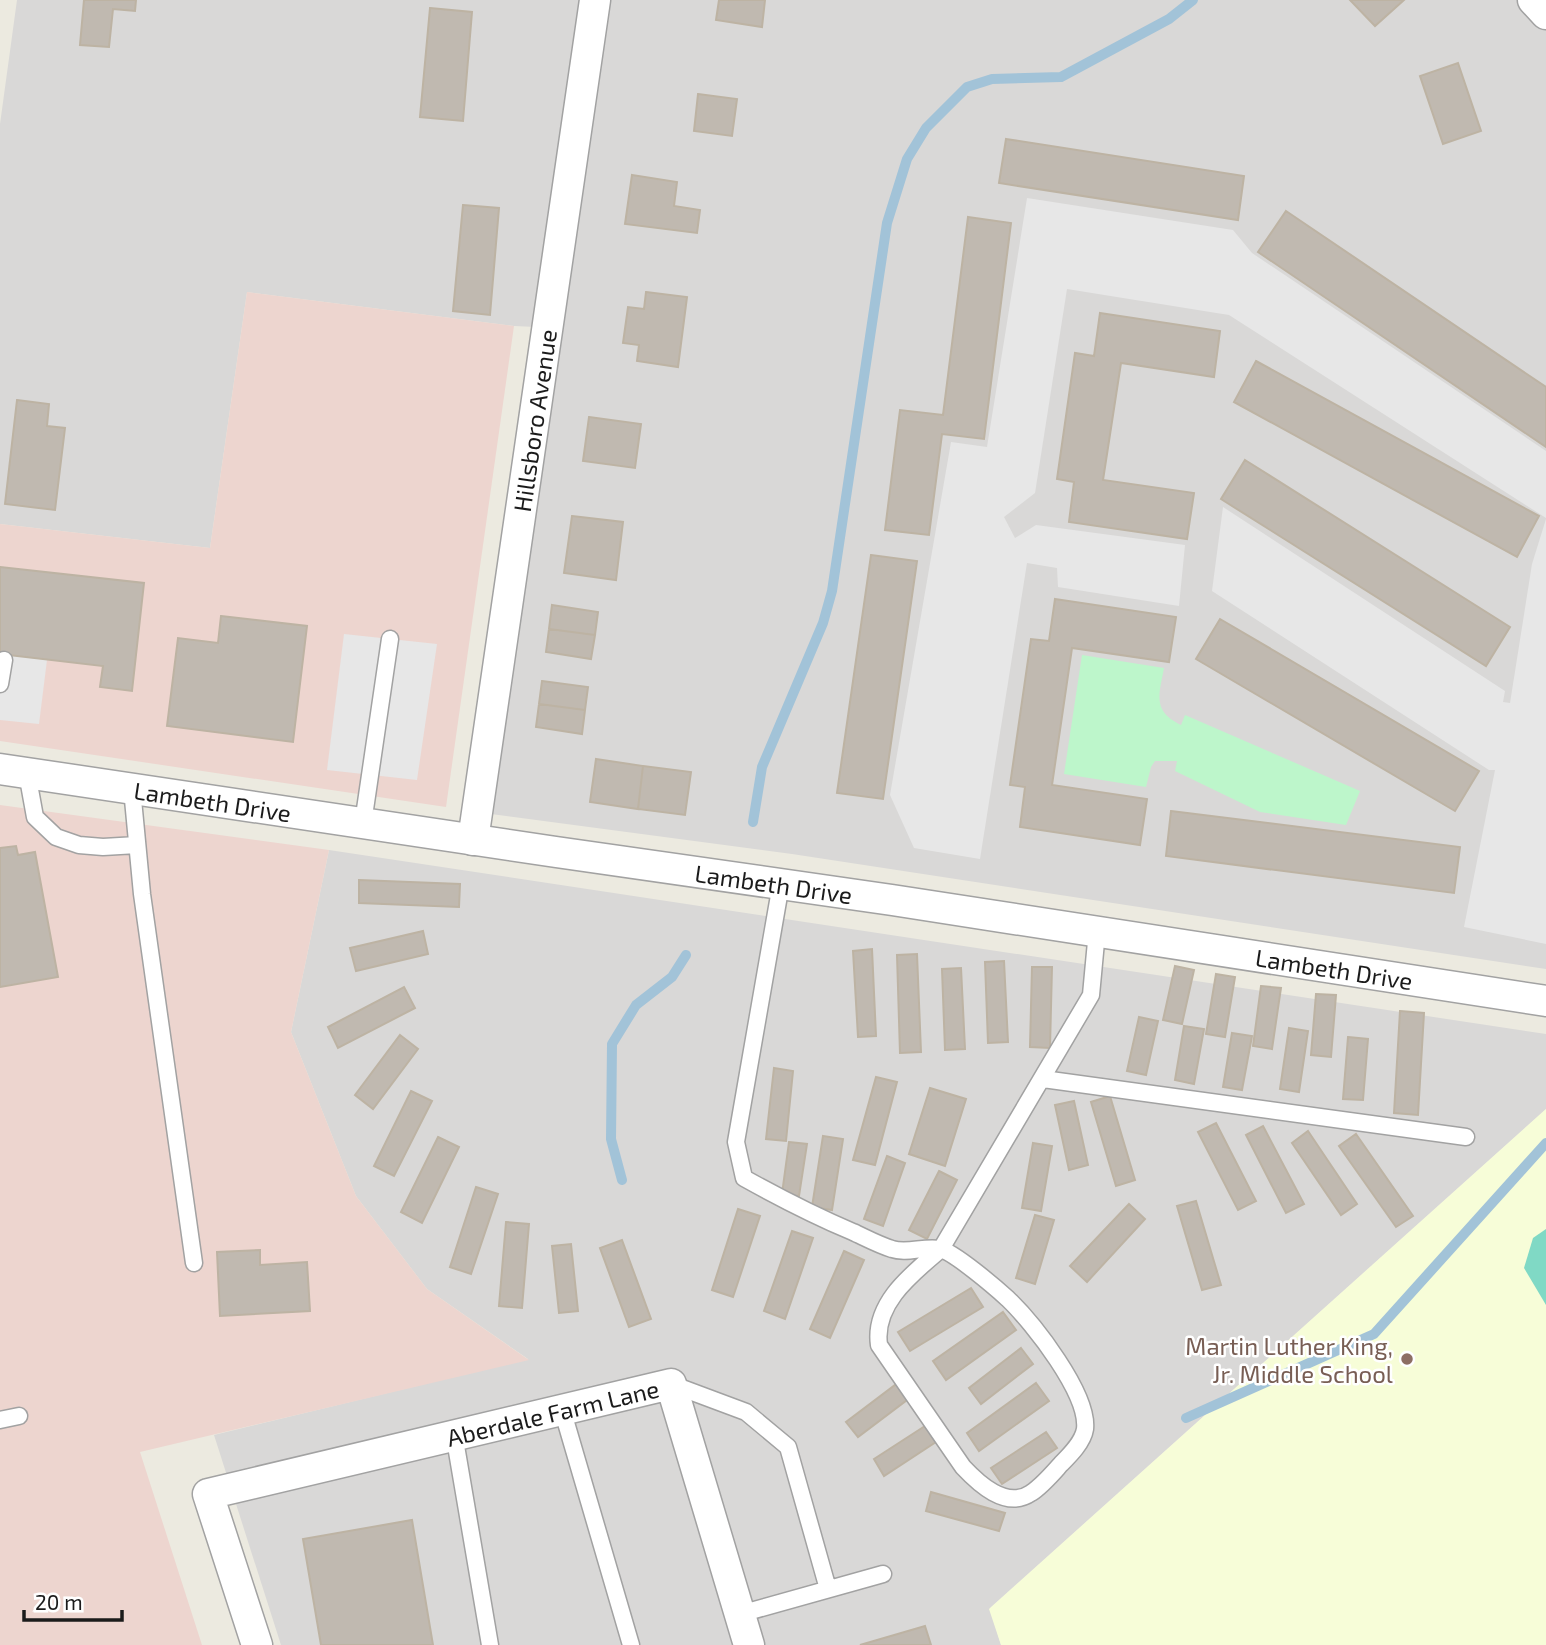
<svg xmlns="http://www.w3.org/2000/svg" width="1546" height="1645" font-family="'Exo 2',sans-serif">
<rect width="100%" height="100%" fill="#eceae0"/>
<!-- residential -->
<path fill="#d9d8d7" d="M17 0H1546V969L792 854 491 814 558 328 514 326 247 292 210 548 0 524V124Z
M329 850 1546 1034V1109L990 1608 1001 1645H281L214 1435 528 1359 427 1289 356 1196 291 1032Z"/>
<!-- commercial -->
<path fill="#edd5cf" d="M247 292 514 326 446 807 0 741V524L210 548Z
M0 805 329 850 291 1032 356 1196 427 1289 529 1360 140 1452 202 1645H0Z"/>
<!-- education -->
<path fill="#f7fdd8" d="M1546 1109V1645H1001L989 1609Z"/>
<!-- park -->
<path fill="#bdf6cb" d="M1082 655 1164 668C1159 695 1152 711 1181 725L1185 715 1360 791 1346 825 1260 812 1175 771 1177 761H1155L1151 767 1146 787 1064 774Z"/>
<!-- pitch -->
<path fill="#80d9c5" d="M1546 1229V1305L1524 1268 1533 1238Z"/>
<!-- parking -->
<path fill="#e7e7e7" d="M1027 198 1233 230 1252 253 1546 451V518L1229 315 1067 289 1035 493 1004 517 1015 538 1036 525 1185 545 1179 606 1058 587 1057 568 1027 563 980 859 914 848 890 795 951 442 987 447Z
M1223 507 1505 691 1503 702 1510 703 1532 564 1546 519V944L1464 927 1495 770H1489L1212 591Z
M344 634 437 644 417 780 327 770Z
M0 654 47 660 39 724 0 720Z"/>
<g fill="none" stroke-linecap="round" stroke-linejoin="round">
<!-- stream -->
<path stroke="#a2c3d8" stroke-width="10" d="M753 822 762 767 823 623 832 591 887 223 907 159 926 128 967 87 992 79 1061 77 1169 19 1193 0
M622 1180 611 1139 612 1044 636 1005 672 977 686 955
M1186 1418 1374 1334 1546 1143"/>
</g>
<!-- building -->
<path fill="#c0b9b0" stroke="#bdb3a3" stroke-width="2" d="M84 0H136L135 11 113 9 109 47 80 45Z
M719 0H765L762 27 716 20Z
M1350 0H1404L1375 26Z
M430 8 472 12 463 121 420 117Z
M1458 63 1481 131 1443 144 1420 76Z
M698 94 737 99 732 136 694 131Z
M1006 139 1244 176 1238 220 999 183Z
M632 175 677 182 674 206 700 210 697 233 625 224Z
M463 205 499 208 490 315 453 311Z
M1286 211 1546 387V447L1258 252Z
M968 217 1011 223 984 439 942 434 929 535 885 530 900 410 943 415Z
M646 292 687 297 678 367 637 361 639 345 623 343 628 307 644 309Z
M1100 313 1220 331 1214 377 1121 363 1103 480 1194 493 1187 539 1069 522 1074 482 1057 479 1075 353 1094 356Z
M1256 361 1539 516 1517 557 1234 402Z
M17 400 49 404 47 426 65 428 55 510 5 504Z
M589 417 641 424 635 468 583 461Z
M1245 460 1510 627 1486 666 1221 499Z
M572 516 623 522 616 580 564 573Z
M871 555 917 561 883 799 837 793Z
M0 567 144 583 132 691 100 687 103 666 0 654Z
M1055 599 1176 617 1169 662 1072 648 1052 785 1147 799 1140 845 1020 827 1025 787 1010 785 1031 639 1049 641Z
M552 605 598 612 595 635 549 629Z
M221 616 307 626 293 742 167 726 178 638 218 643Z
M1220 619 1479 771 1455 811 1196 659Z
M549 629 595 635 591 659 546 652Z
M542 681 588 687 585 710 539 704Z
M539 704 585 710 582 734 536 727Z
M596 759 643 766 638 809 590 802Z
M643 766 691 772 685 815 638 809Z
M1171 811 1460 847 1454 893 1166 856Z
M16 846 18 855 35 852 58 977 0 987V848Z
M359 880 460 884 459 907 359 903Z
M423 931 428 954 356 971 350 948Z
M872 949 876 1036 858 1037 853 951Z
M917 954 921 1052 900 1053 897 955Z
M1004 961 1008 1042 988 1043 985 962Z
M1175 966 1194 970 1182 1024 1163 1020Z
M1032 967H1052L1050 1048 1030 1047Z
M961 968 965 1049 945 1050 942 969Z
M1216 974 1235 977 1225 1037 1206 1034Z
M1261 986 1281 988 1272 1049 1253 1046Z
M404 987 415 1008 338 1048 328 1027Z
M1316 994 1336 995 1331 1057 1311 1055Z
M1400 1011 1424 1013 1418 1115 1394 1113Z
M1139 1017 1158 1021 1146 1075 1127 1071Z
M1184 1026 1204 1029 1194 1084 1175 1080Z
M1289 1028 1308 1031 1299 1092 1280 1089Z
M1232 1033 1252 1036 1242 1090 1223 1087Z
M400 1035 418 1049 373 1109 355 1095Z
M1348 1037 1368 1039 1363 1100 1343 1099Z
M774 1068 793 1071 786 1141 766 1139Z
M876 1077 897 1082 875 1165 853 1160Z
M930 1088 966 1099 945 1166 909 1154Z
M411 1091 432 1101 394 1176 374 1166Z
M1110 1096 1135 1180 1116 1186 1091 1102Z
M1074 1101 1088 1165 1069 1170 1055 1105Z
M1216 1123 1256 1201 1238 1210 1198 1132Z
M1263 1126 1304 1204 1286 1213 1246 1135Z
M1308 1131 1357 1204 1341 1215 1292 1143Z
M1356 1134 1413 1216 1396 1227 1339 1146Z
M823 1136 843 1139 832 1210 812 1207Z
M438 1137 459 1147 422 1223 401 1212Z
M789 1142 807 1144 799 1196 782 1194Z
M1033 1143 1052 1146 1041 1211 1022 1208Z
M887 1156 905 1163 883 1226 864 1219Z
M939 1171 957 1180 927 1239 909 1230Z
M476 1187 498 1194 471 1274 450 1267Z
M1196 1201 1221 1285 1202 1290 1177 1206Z
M1129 1204 1145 1219 1087 1282 1070 1266Z
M738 1209 760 1216 733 1297 712 1290Z
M1035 1215 1054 1220 1035 1284 1016 1278Z
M506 1222 529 1224 522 1308 499 1306Z
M792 1231 813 1238 785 1319 764 1311Z
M622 1240 651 1319 629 1327 600 1248Z
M571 1244 578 1311 559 1313 552 1246Z
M260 1250V1265L307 1262 310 1311 220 1316 217 1252Z
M844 1251 864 1260 830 1338 810 1329Z
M971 1288 983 1307 910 1351 898 1332Z
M1003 1312 1016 1330 946 1380 933 1361Z
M1021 1348 1033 1364 981 1404 969 1388Z
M899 1382 911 1397 858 1437 846 1422Z
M1036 1383 1049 1401 979 1451 967 1433Z
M928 1424 939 1440 884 1476 874 1459Z
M1046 1432 1057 1448 1002 1484 991 1468Z
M931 1492 1005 1513 999 1531 926 1511Z
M412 1520 433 1645H321L303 1539Z
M925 1626 931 1645H860Z"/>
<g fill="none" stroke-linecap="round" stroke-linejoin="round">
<!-- lane casing -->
<g stroke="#a2a2a2" stroke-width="19">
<path id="lane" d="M0 684 4 660
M27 773 35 817 56 837 79 845 103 847 137 845
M132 789 142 894 194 1263
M363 823 390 639
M781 884 736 1142 744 1178C780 1198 815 1216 853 1232 866 1238 879 1245 892 1249 907 1254 924 1246 940 1249 954 1252 996 1288 1008 1299 1033 1323 1089 1394 1085 1429 1083 1442 1070 1455 1061 1464 1052 1474 1042 1486 1031 1493 1006 1510 978 1483 963 1467L879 1345C873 1303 913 1273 941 1249L1091 995 1097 931
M1043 1079 1466 1137
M671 1384 746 1412 788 1447 828 1589
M562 1409 631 1645
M0 1420 19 1416
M454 1434 490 1645
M740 1614 883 1574"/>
</g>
<!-- street casing -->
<g stroke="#a2a2a2" stroke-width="33">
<g id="street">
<path d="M1533 0 1546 14"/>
<path id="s1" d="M0 769 556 852 892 900 1546 1001"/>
<path id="s2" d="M473 840 595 0"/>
<path id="s3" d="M257 1645 208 1494 671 1384 749 1645"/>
</g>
</g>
<!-- lane -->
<use href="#lane" stroke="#fff" stroke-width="16"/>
<!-- street -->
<use href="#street" stroke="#fff" stroke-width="30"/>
</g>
<!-- markers -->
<circle fill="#8d6e63" stroke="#fff" stroke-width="2.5" cx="1407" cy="1359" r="7"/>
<g text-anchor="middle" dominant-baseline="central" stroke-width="5" stroke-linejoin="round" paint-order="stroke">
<!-- street labels -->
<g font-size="24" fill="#1b1b1b" stroke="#fff">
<text stroke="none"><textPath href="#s2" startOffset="424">Hillsboro Avenue</textPath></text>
<text stroke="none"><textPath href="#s1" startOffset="215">Lambeth Drive</textPath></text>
<text stroke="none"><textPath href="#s1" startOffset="782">Lambeth Drive</textPath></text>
<text stroke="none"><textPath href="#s1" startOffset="1349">Lambeth Drive</textPath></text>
<text stroke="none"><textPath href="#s3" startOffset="513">Aberdale Farm Lane</textPath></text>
</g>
<!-- education labels -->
<g font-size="24" fill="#785e54" stroke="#fff" text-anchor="end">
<text x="1393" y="1345">Martin Luther King,<tspan x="1393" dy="28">Jr. Middle School</tspan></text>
</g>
</g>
<!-- scale -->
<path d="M24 1610v10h98v-10" fill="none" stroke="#1b1b1b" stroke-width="3.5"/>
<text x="35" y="1610" font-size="21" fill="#1b1b1b" stroke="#ffffff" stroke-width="5" paint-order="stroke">20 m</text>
</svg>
